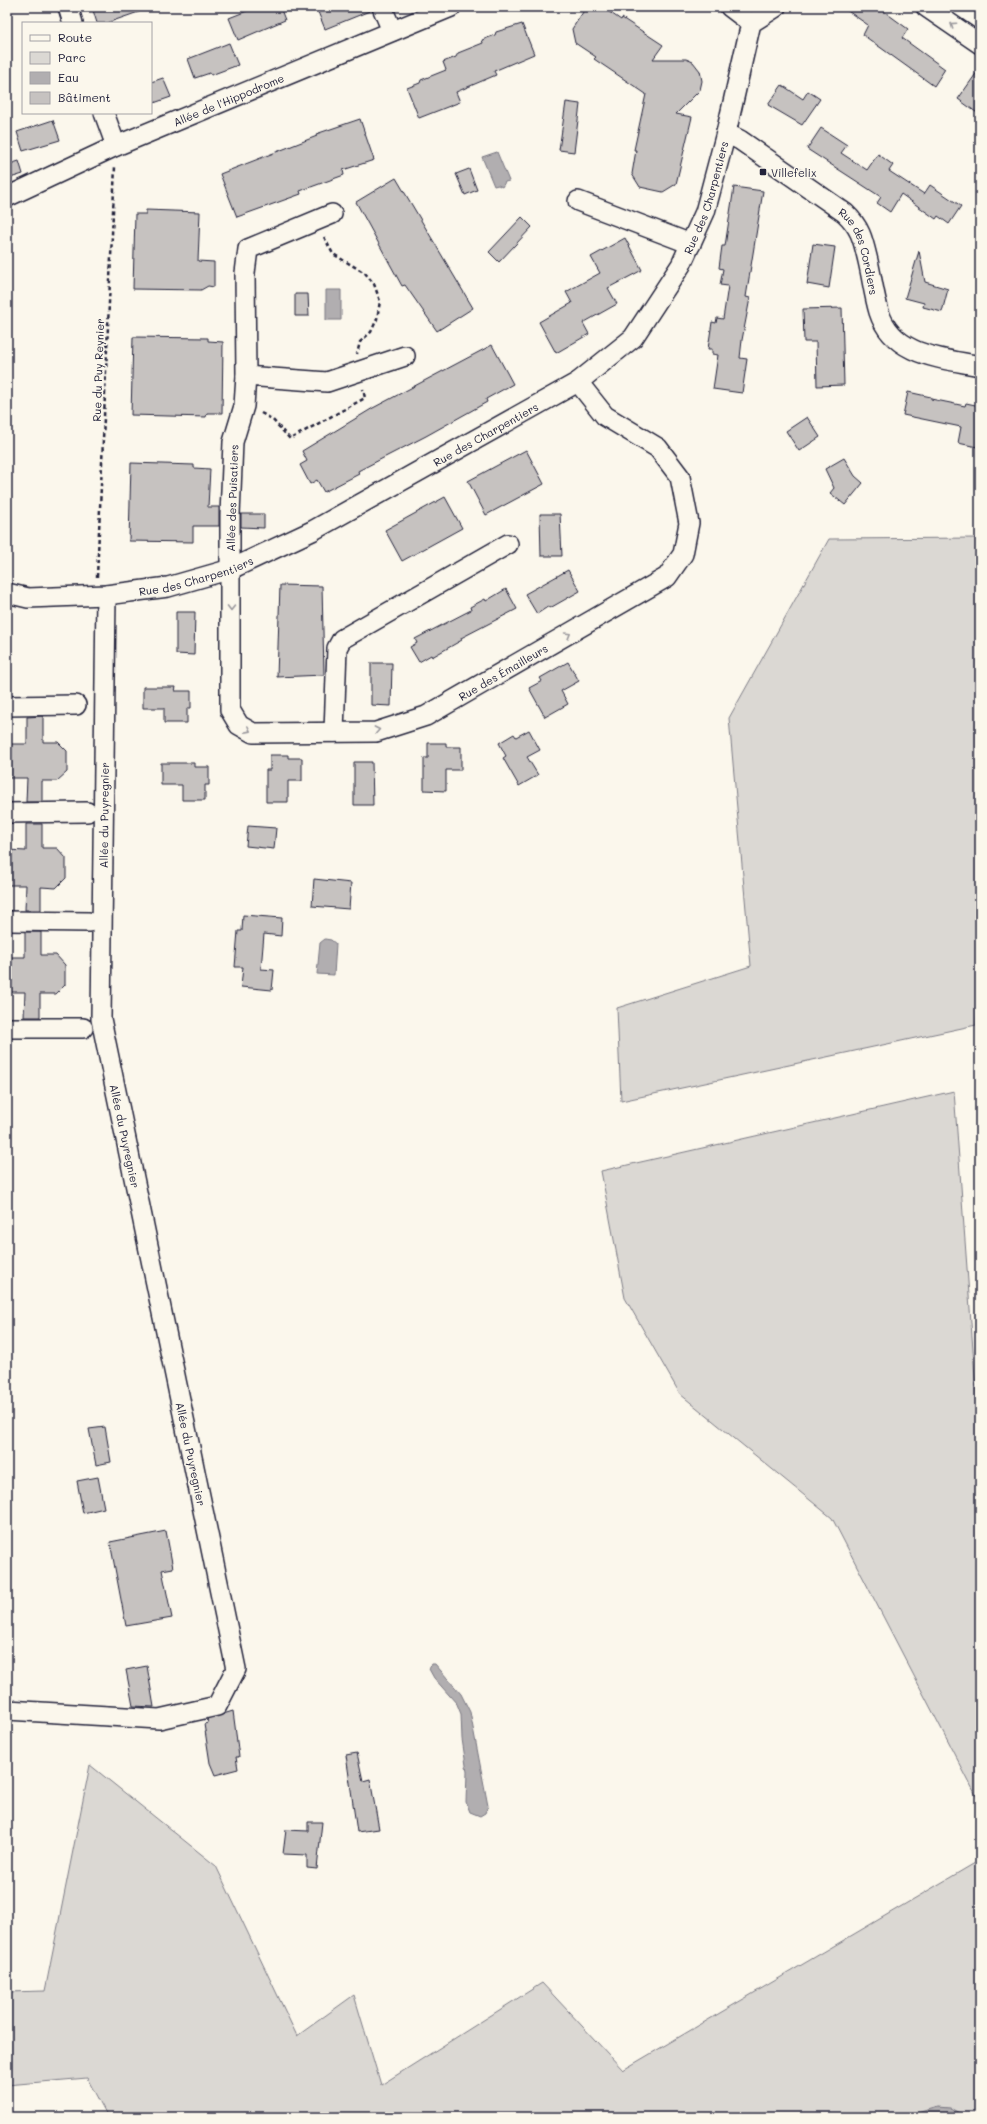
<svg xmlns="http://www.w3.org/2000/svg" width="987" height="2124" font-family="Mali,sans-serif">
<rect width="100%" height="100%" fill="#fbf7ec"/>
<filter id="ink" filterUnits="userSpaceOnUse"><feTurbulence type="fractalNoise" baseFrequency=".025" numOctaves="2"/><feDisplacementMap in="SourceGraphic" scale="8" xChannelSelector="R" yChannelSelector="G"/><feConvolveMatrix kernelMatrix="1 2 1 2 8 2 1 2 1" color-interpolation-filters="sRGB"/></filter>
<g filter="url(#ink)">
<!-- green -->
<path fill="#dbd8d3" stroke="#7e7d87" d="M980 538V979L976 1025 621 1101 617 1008 751 966 729 718 829 539Z
M954 1091 980 1445V1803L832 1518 680 1394 625 1298 601 1171Z
M90 1765 216 1866 297 2036 354 1995 381 2085 542 1983 623 2070 980 1860V2117H108L87 2078 7 2085V1992L45 1991Z"/>
<!-- water -->
<path fill="#b1aeb0" stroke="#787681" d="M497 152 509 181 505 182 502 187 498 185 494 186 482 157Z
M326 290H341V320H326Z
M325 939 331 940 336 944 334 975 317 974 320 943Z
M432 1664H435L461 1694 470 1712 488 1806 485 1813 480 1816 470 1812 466 1802 467 1772 462 1739 461 1714 457 1704 434 1678 429 1669Z
M937 2107 950 2108 967 2117 933 2115 904 2117Z"/>
<!-- building -->
<path fill="#c6c2c0" stroke="#22223b" d="M92 7H146L147 9 107 23H97Z
M257 7H280L285 20 238 40 229 18Z
M316 7H371L372 10 325 29Z
M594 7H602L621 20 622 18 663 45 653 59H686L693 62 700 71 702 81 700 90 676 114 692 117 676 184 663 192 640 187 632 174 636 150H634L646 94 594 59 596 57 575 43 572 29 585 9Z
M842 7H878L908 29 902 38 945 69 934 86 863 35 868 25Z
M522 24 534 54 494 71 496 75 456 92 460 102 419 118 407 88 420 83 421 80 446 70 443 62 456 57 458 53 483 43 482 40 495 35 496 32Z
M229 43 238 65 211 75 210 73 195 78 188 59Z
M980 68V115L958 99Z
M163 78 171 97 151 104V82Z
M782 85 803 99 808 91 820 99 802 125 768 105Z
M566 102 580 104 574 152 559 150Z
M360 119 374 160 343 170 344 175 300 191 301 194 237 217 220 174 317 136 316 134Z
M53 120 60 140 23 151 17 132Z
M821 128 847 145 841 153 867 170 878 154 893 165 889 171 924 194 930 185 961 206 949 224 938 216 936 219 901 194 890 212 877 203 881 197 807 149Z
M19 161 23 174 7 179V165Z
M469 169 477 190 465 195 456 174Z
M396 178 473 308 437 331 405 285 402 286 356 202Z
M734 187 763 191 746 297 750 298 742 340 740 358 747 359 742 393 713 389 718 355 712 354V349H708L712 322 716 323 717 318 723 319 728 286 720 285 723 269 719 268 722 246H725Z
M146 210 200 212 198 261 214 262V287L208 286 201 290 133 289 135 214H146Z
M522 217 532 227 499 262 489 252Z
M625 238 642 270 608 288 617 304 583 323 589 334 556 353 539 322 572 303 566 292 600 273 591 257Z
M813 244 835 247 829 288 807 284Z
M919 251 925 282 948 289 942 312 923 307 924 303 905 298Z
M295 294H308L309 316H295Z
M842 308 844 385 817 386 816 342H804L803 309Z
M133 337 208 338V341L223 342 222 413H207L206 417 131 415Z
M492 345 513 384 486 399 487 402 426 436 358 471 359 474 324 492 317 480 310 484 300 465 307 461 302 451 373 408Z
M908 392 931 397V399L965 406 966 403 980 406V435L977 447 958 443 961 427 903 415Z
M807 417 820 437 799 451 786 431Z
M526 450 544 484 486 515 468 481Z
M844 458 855 476 863 483 845 505 830 493 834 488 825 469Z
M131 463 194 465V468L210 469 208 507H219V526H193V542L129 541Z
M445 497 462 528 402 561 385 530Z
M241 514H264V528L241 527Z
M540 514H560L562 556H541Z
M568 570 580 591 550 608 549 606 537 614 525 594Z
M280 585 322 586 324 675 277 677Z
M506 589 517 609 461 638 462 640 432 657 431 655 419 662 410 647 417 643 415 639 471 610 470 607 485 599 486 601Z
M176 612H195L194 655 176 654Z
M568 662 579 681 561 691 568 704 545 717 529 688 542 681 540 678Z
M371 663H392L391 706 371 705Z
M143 687H176L175 691H191V708H187V723H164V708H143Z
M43 716V742H58L67 751V772L57 781H42V802H26L27 778H7V744H27V717Z
M529 730 540 750 527 757 538 775 519 786 503 758 506 756 499 743 514 734 516 737Z
M428 743H446V747H461V770H446V791L424 790V758H428Z
M270 755H288V758H302V781H288V802H266V770H270Z
M354 762H372L373 805H354Z
M161 763H194V767H209V785H205V800H182V785H161Z
M26 824H42V848H57L66 858V878L56 888 41 887V910H25L26 885H7V850L26 851Z
M248 826 276 828 274 849 246 846Z
M314 879 351 883 349 909 312 906Z
M243 915 282 918 281 936 264 934 261 969 274 970 272 990 241 987 243 967H235L238 931H242Z
M25 932H41V955H56L65 965V985L56 994H40V1017H24L25 992H7V957H25Z
M105 1427 111 1462 96 1465 89 1429Z
M98 1477 104 1508 83 1513 77 1481Z
M166 1531 173 1568 162 1570 172 1618 126 1626 110 1542Z
M147 1666 154 1707 133 1706 126 1670Z
M233 1711 239 1757H236L238 1769 215 1775 210 1763 204 1724 208 1723 207 1719Z
M357 1753 363 1781 370 1779 379 1829 357 1832 346 1755Z
M308 1822H322L317 1869 307 1868V1855L283 1854 286 1830 308 1831Z"/>
<g fill="none" stroke-linecap="round" stroke-linejoin="round">
<!-- minor casing -->
<g stroke="#22223b" stroke-width="22">
<g id="minor">
<path d="M68 7 73 23"/>
<path d="M382 7 392 31"/>
<path d="M730 7 751 23"/>
<path d="M926 7 980 44"/>
<path d="M104 113 116 146"/>
<path id="s1" d="M726 133 740 140 845 213C861 228 863 240 868 261 872 278 874 295 879 312 893 356 941 358 980 366"/>
<path id="s2" d="M7 197 116 146 451 7"/>
<path d="M578 201 691 244"/>
<path id="s3" d="M405 356 327 382 246 376 244 406 233 442 230 515V710L239 725 253 733 376 732 426 716 667 577 683 554 689 523 680 477 658 448 605 416 578 382"/>
<path d="M246 376 245 273 248 249 332 214"/>
<path id="s4" d="M7 593 28 598 106 595 168 587 231 569 312 531 578 382 633 338 681 265 705 212 726 133 751 23 776 7"/>
<path d="M7 706 76 705"/>
<path d="M334 732 337 648 342 639 508 544"/>
<path d="M7 813 87 812"/>
<path d="M7 921 89 922"/>
<path d="M7 1028H83"/>
<path id="s5" d="M7 1710 159 1719 217 1706 236 1669 101 1019 106 595"/>
</g>
</g>
<!-- path -->
<path stroke="#22223b" stroke-width="2.5" stroke-dasharray="4 3" stroke-linecap="butt" d="M324 237 333 254 365 273 374 284 380 301 377 319 371 332 360 342 357 354
M261 413 272 419 290 439 365 398 363 389
M97 577 115 166"/>
<!-- minor -->
<use href="#minor" stroke="#fbf7ec" stroke-width="19"/>
</g>
<!-- one-way arrows -->
<defs><path id="oneway-chevron" d="M-2-3.5L2.5 0L-2 3.5" fill="none" stroke-width="1.6" stroke-linecap="round" stroke-linejoin="round"/></defs>
<g stroke="#99979c">
<use href="#oneway-chevron" transform="translate(953 25) rotate(-146)"/>
<use href="#oneway-chevron" transform="translate(231 608) rotate(91)"/>
<use href="#oneway-chevron" transform="translate(568 635) rotate(-30)"/>
<use href="#oneway-chevron" transform="translate(248 730) rotate(27)"/>
<use href="#oneway-chevron" transform="translate(377 730) rotate(-11)"/>
</g>
</g>
<!-- markers -->
<rect fill="#22223b" stroke="#fbf7ec" stroke-width="1.5" x="759" y="168" width="8" height="8" rx="2"/>
<g text-anchor="middle" dominant-baseline="central" stroke-width="3" stroke-linejoin="round" paint-order="stroke">
<!-- street labels -->
<g font-size="11" fill="#22223b" stroke="#fbf7ec">
<text stroke="none"><textPath href="#s2" startOffset="242">Allée de l'Hippodrome</textPath></text>
<text stroke="none"><textPath href="#s4" startOffset="852">Rue des Charpentiers</textPath></text>
<text stroke="none"><textPath href="#s1" startOffset="185">Rue des Cordiers</textPath></text>
<text transform="translate(98 370) rotate(-88)">Rue du Puy Reynier</text>
<text stroke="none"><textPath href="#s4" startOffset="516">Rue des Charpentiers</textPath></text>
<text transform="translate(232 498) rotate(-88)">Allée des Puisatiers</text>
<text stroke="none"><textPath href="#s4" startOffset="192">Rue des Charpentiers</textPath></text>
<text stroke="none"><textPath href="#s3" startOffset="797">Rue des Émailleurs</textPath></text>
<text stroke="none"><textPath href="#s5" startOffset="1121">Allée du Puyregnier</textPath></text>
<text transform="translate(125 1136) rotate(78)">Allée du Puyregnier</text>
<text transform="translate(191 1454) rotate(78)">Allée du Puyregnier</text>
</g>
<!-- poi labels -->
<g font-size="11" fill="#22223b" stroke="#fbf7ec" text-anchor="start">
<text x="771" y="172">Villefelix</text>
</g>
</g>
<!-- margin -->
<rect width="987" height="2124" fill="none" stroke="#fbf7ec" stroke-width="24"/>
<rect x="12" y="12" width="963" height="2100" fill="none" stroke="#22223b" stroke-width="1.5" filter="url(#ink)"/>
<!-- legend -->
<rect x="22" y="22" width="130" height="92" fill="#fbf7ec" stroke="#a4a2a5"/>
<rect x="30" y="35" width="20" height="6" fill="#fbf7ec" stroke="#a4a2a5"/>
<text x="58" y="42" font-size="12" fill="#22223b">Route</text>
<rect x="30" y="52" width="20" height="12" fill="#dbd8d3" stroke="#a4a2a5"/>
<text x="58" y="62" font-size="12" fill="#22223b">Parc</text>
<rect x="30" y="72" width="20" height="12" fill="#b1aeb0" stroke="#a4a2a5"/>
<text x="58" y="82" font-size="12" fill="#22223b">Eau</text>
<rect x="30" y="92" width="20" height="12" fill="#c6c2c0" stroke="#a4a2a5"/>
<text x="58" y="102" font-size="12" fill="#22223b">Bâtiment</text>
</svg>
